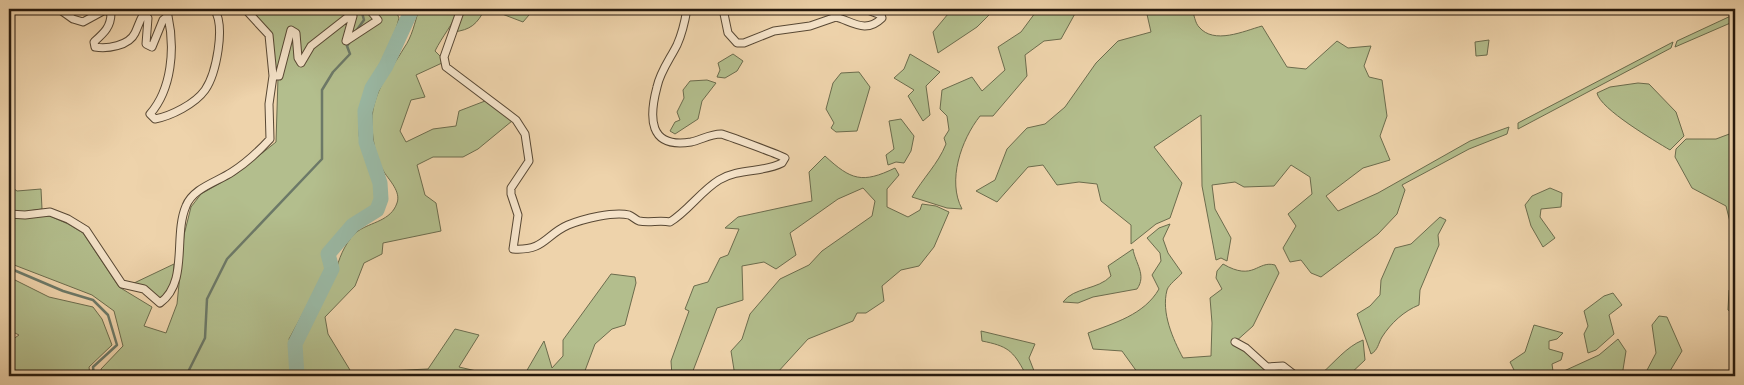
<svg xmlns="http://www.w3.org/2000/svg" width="1744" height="385" font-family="'IM FELL Double Pica',serif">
<rect width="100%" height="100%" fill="#eed3ab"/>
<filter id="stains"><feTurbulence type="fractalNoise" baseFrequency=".004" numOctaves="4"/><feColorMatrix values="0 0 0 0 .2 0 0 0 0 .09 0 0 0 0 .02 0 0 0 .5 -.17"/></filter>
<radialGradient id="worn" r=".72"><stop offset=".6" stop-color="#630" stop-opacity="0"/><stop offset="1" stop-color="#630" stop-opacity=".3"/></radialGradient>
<!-- green -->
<path fill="#b3be8d" stroke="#6c6c4d" d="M248 9H367L376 19 349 38 354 15 310 44 301 61 300 43 289 27 278 74 275 72 270 33Z
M371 9H395L399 18C389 61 359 84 359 133 359 146 376 182 380 199L375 206 355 218 289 339 300 376H101V369L123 346 114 311 92 295 9 263V218L50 216 68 224 83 233 119 287 152 307 144 326 166 333 177 304 184 235 191 207 201 194 236 174 276 142 278 78 289 38 294 35 297 52 295 60 300 65 311 48 351 18 345 42 380 20Z
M419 9H459C452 26 443 35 435 51L441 57 442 63 416 75 425 97 411 100 400 131 406 142 433 129 456 126 459 111 485 101 512 121 478 149 463 157H433L417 165 425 195 436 203 441 231 383 243 382 254 364 263 355 286 325 317 328 334 353 375 361 376H306L301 364 299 343 337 267C340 255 348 238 358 231 371 222 391 221 397 203 401 192 390 181 384 172 375 157 372 138 372 121 372 93 391 70 404 48 412 37 415 22 419 9Z
M463 9H485C477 24 471 30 453 32Z
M489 9H517L529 15 523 22Z
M957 9H995L977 27 938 53 933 32 948 14Z
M1038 9 1077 10 1061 39 1044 41 1025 55 1027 76 993 116H980C961 140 947 181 962 209L947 208 912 197C923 178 938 164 946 144L944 138 949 130 947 116 940 109 942 90 972 77 982 91 1005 70 998 47 1021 32Z
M1141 9H1192C1194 14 1195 23 1199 27 1214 45 1244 31 1262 26L1287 67 1306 69 1337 41 1348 48 1371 46 1364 66 1369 77 1382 80 1387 116 1380 136 1390 160 1363 168 1326 196 1338 211 1378 193 1470 141 1509 127 1507 134 1469 149 1402 185 1405 190 1397 214 1378 234 1321 277 1311 273 1301 260 1290 262 1283 248 1296 226 1288 214 1312 194 1310 177 1291 165 1274 186 1244 187 1235 182 1212 185 1215 209 1231 238 1227 261 1221 258 1216 260 1202 186 1201 115 1154 147 1182 183 1170 218 1156 224 1131 244V225L1101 201 1097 184 1079 182 1057 185 1043 165 1028 167 997 202 976 191 995 180 1007 149 1027 128 1045 124 1065 107 1096 63 1118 41 1151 32 1146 10Z
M1735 14V21L1675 47 1677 41Z
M1489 40 1487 55 1476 56 1475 42Z
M1673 42 1671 48 1518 129V123Z
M733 54 743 61 737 71 725 78 717 77 720 70 718 63Z
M910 54 940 72 926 86 930 115 923 121 908 96 914 90 894 78 904 69Z
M859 72 870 87 857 131 836 132 831 128 834 123 826 109 833 83 841 73Z
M707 80 716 83 702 101 698 119 675 134 670 131 675 122 680 120 677 112 684 98 683 90 690 81Z
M1638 83 1649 84 1676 112 1684 136 1670 150C1655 141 1600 109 1597 93L1610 87Z
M901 119 914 136 911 151 904 163 896 162 888 165 886 155 894 149 889 121Z
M1732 133 1735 134V226H1731L1726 206 1692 188 1675 157 1676 149 1686 139H1716Z
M825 156C851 180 862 184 895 168L899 175 887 189V207L908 217 920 210 922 204 936 206 949 212 934 247 919 266 901 270 882 286 884 301 866 313H857L853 321 808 339 777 373 778 376H735L731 351 742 339 750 314 780 279 809 265 822 251 872 216 875 201 863 188 838 199 790 233 796 255 776 269 764 262 742 266 743 300 717 308 691 376H672L671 361 689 311 685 309 694 286 708 282 720 258 728 255 739 229 725 228 738 217 812 201 809 172Z
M9 185 17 191 41 189 42 209 22 212 9 210Z
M1550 188 1562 193 1561 207 1541 209 1540 217 1555 238 1543 247 1531 226 1525 205 1532 196Z
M1440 217 1446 220 1438 235 1439 245 1420 290 1419 305C1404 311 1391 323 1382 337 1378 344 1378 350 1371 354L1357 314 1370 306 1380 295 1381 280 1395 248 1411 244Z
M1170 224 1163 239 1168 253 1182 273C1178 278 1169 284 1167 290 1161 313 1173 339 1183 358L1211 356 1212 323 1210 298 1222 289 1216 278 1217 271 1223 264C1254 282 1257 260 1275 265L1279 273 1253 326 1234 343 1245 349 1266 370 1283 369 1290 376H1140L1122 351 1093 349 1088 333C1114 323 1144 315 1159 289L1152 275 1161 261 1160 253 1147 238 1159 228Z
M1133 249C1135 263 1147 275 1137 289L1093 297 1078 303 1063 302C1074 287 1098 290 1111 276L1108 266Z
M174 264C174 278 172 292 160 299L132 284Z
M611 274 635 277 636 283 625 325 612 329 595 344 583 376H529L526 372 544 341 552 368 563 356V340Z
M9 277 49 297 93 307 102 319 112 345 89 367 90 376H9V342L19 335 9 330Z
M1735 287V315L1728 310 1729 290Z
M1613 293 1622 305 1609 315 1614 334 1596 350 1588 353 1584 334 1588 326 1584 311 1604 296Z
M1659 316 1667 317 1682 351 1667 376H1644L1656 353 1652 325Z
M1534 325 1563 333 1557 339 1549 341V349L1563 353 1561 360 1552 364 1553 371 1546 376H1517L1510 362 1525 352Z
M455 329 479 335 459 367 498 376H379L385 371 428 369Z
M981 331 1035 344 1029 358 1036 376H1019L1025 373C1013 350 1007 346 982 341Z
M1618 339 1626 351 1622 376H1553L1599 355Z
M1363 340 1365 360 1348 376H1303L1309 371 1321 374C1335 362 1346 347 1363 340Z"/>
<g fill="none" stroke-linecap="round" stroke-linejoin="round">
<!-- stream -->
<path stroke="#6c7968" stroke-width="2.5" d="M356 31 364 20 361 9
M9 268 63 291 93 300 108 315 117 345 93 367 94 376
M186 376 205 338 207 299 227 259 322 159V90L333 72 350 54 347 46 351 40"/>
<!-- river -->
<path stroke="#9ab9a5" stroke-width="15" d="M297 376 295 344 332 269 328 254 353 225 377 210 381 199 380 183 366 142 365 111 372 88 386 66 412 9"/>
<!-- street casing -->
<g stroke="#584834" stroke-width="9">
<path id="street" d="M59 9 73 19 83 22 105 10 111 13C111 27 104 33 94 42L95 47C107 49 129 46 135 33 138 27 139 22 143 15L148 18 146 44 152 47 163 20 168 16C175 48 172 89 150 114L155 119C171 116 195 104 205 90 216 74 226 26 214 9
M461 9 444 57 446 67 516 120 525 134 529 161 511 188V194L518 215 513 249C545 251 545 235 568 225 583 219 614 211 629 215 632 216 636 220 639 221 649 223 660 220 670 222 688 211 701 191 719 180 739 168 763 173 782 163L785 158C780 155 726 135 721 134 710 134 701 140 691 142 648 149 649 117 657 87 660 72 670 59 677 45 682 34 685 21 687 9
M723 9 728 33 737 43H744L774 31 810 26 836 17C853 22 866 34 882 18L881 15 865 9
M273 76H279L291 30 296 33 298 58 301 63 311 46 348 17 353 16 346 41 378 20 369 9
M9 214 25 215 50 212 68 219 86 230 122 284 144 289 160 303C189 282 173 236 186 206 193 188 217 182 232 172 246 163 259 151 270 139L269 104 273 76 269 35 245 9
M1235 342 1246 348 1267 367 1283 366 1296 376"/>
</g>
<!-- street -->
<use href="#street" stroke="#f4e2c8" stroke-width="7"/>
</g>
<!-- margin -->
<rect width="1744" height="385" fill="none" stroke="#eed3ab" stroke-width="30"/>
<rect x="10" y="10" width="1724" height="365" fill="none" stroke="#26190d" stroke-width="2.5"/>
<rect x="15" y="15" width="1714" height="355" fill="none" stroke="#26190d"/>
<rect width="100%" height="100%" filter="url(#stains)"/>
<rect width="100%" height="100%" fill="url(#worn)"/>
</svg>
